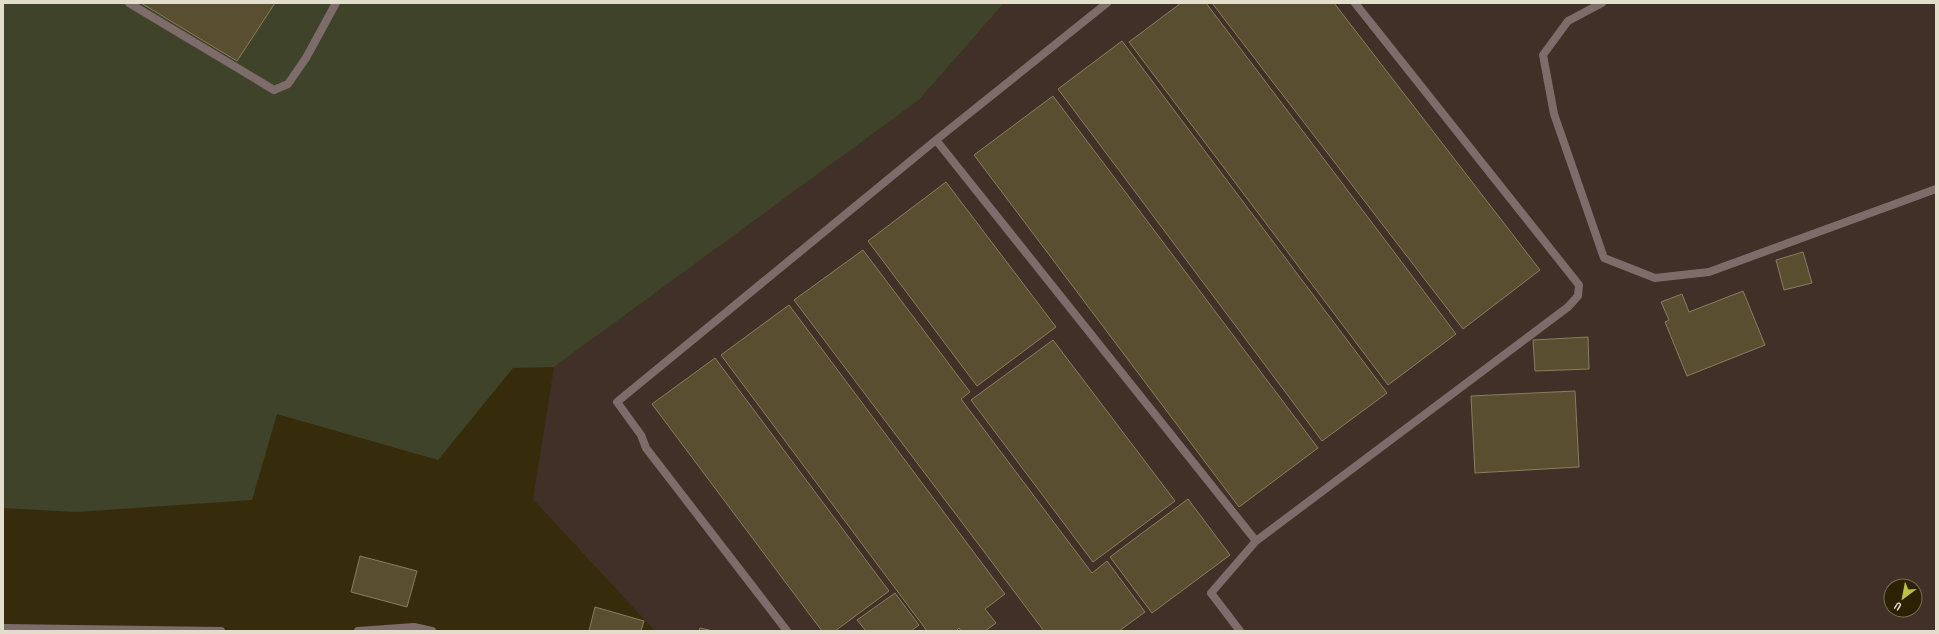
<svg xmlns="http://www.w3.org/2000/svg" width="1939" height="634" font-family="'PT Sans Narrow',sans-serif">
<rect width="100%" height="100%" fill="#362c0c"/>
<!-- industrial -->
<path fill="#413027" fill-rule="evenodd" d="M1004 3H1936V631H655L533 499 554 367 919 100ZM1891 586H1915V610H1891Z"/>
<!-- green -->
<path fill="#3f432a" d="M3 3H1004L919 100 554 367 513 368 438 460 277 414 252 500 76 512 3 508Z"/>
<!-- building -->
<path fill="#594e2f" stroke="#897e5d" d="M141 3H275L237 61Z
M1181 3H1206L1456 334 1388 385 1129 42Z
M1212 3H1334L1540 270 1463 329Z
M1122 41 1387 393 1322 441 1058 89Z
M1053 96 1318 448 1239 507 974 155Z
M946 182 1056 327 977 386 868 241Z
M863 250 970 392 961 399 1092 573 1107 561 1145 612 1119 631H1044L794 300Z
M1803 252 1812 283 1784 290 1776 260Z
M1743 291 1765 345 1687 376 1665 322 1669 320 1661 302 1682 294 1689 312Z
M789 305 1005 594 985 609 996 623 985 631H961L959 628 956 631H927L721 355Z
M1588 337 1589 369 1535 371 1533 340Z
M1053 340 1175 501 1093 562 971 400Z
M715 358 889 591 835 631H822L652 404Z
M1575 391 1579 467 1475 473 1471 396Z
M1188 499 1230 555 1152 613 1110 557Z
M360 556 417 571 407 607 351 592Z
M895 593 919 625 911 631H866L857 620Z
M595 607 644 621 641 631H589Z
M700 628 713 631H699Z"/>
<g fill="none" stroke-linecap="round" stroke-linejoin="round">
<!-- lane -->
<path stroke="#7d6c6a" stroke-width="8" d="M129 3 274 90 288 84 306 58 336 3
M1602 3 1568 21 1543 55 1554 114 1604 258 1655 278 1709 272 1936 189
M936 140 1256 541
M787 631 646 448 641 435 617 402 936 140 1107 3
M1240 631 1211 593 1256 541 1568 307 1578 296 1579 285 1355 3"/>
<!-- street -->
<path stroke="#7d6c6a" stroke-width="8" d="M3 628 221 631
M358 631 414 627 432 631"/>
</g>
<!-- border -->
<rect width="1939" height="634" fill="none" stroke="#e3ddcc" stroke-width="8"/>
<!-- north arrow -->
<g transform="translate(1903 598) rotate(212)"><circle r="19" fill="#2c2203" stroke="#756d53"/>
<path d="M0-3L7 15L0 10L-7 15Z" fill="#bbc045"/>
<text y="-6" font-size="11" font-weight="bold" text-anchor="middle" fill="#e3ddcc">U</text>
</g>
</svg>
